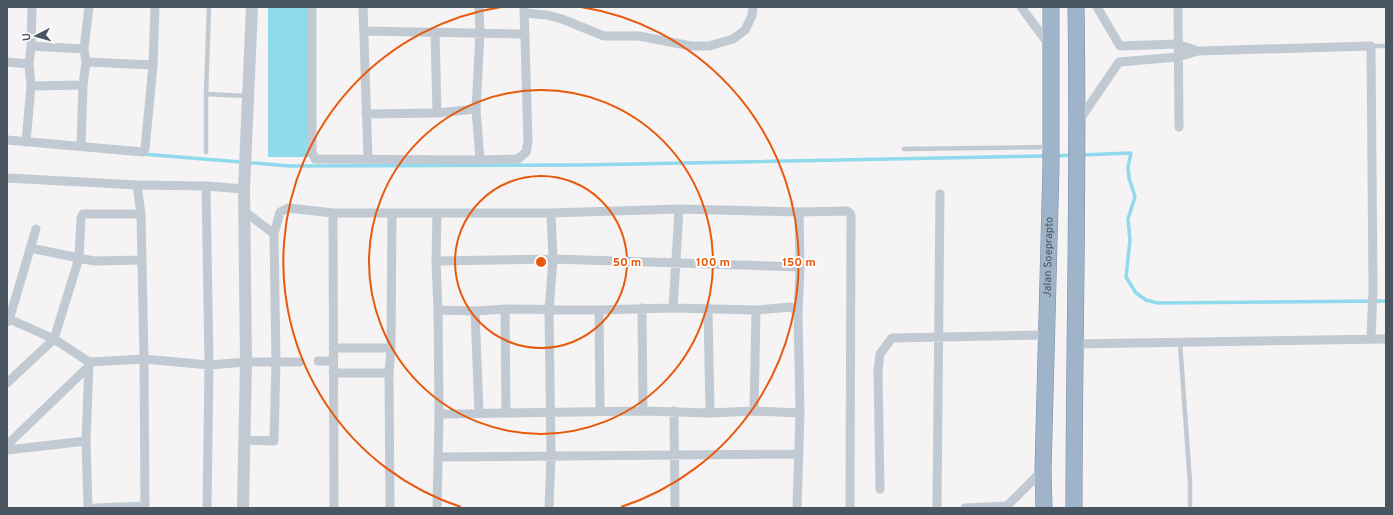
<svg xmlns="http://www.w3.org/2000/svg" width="1393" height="515" font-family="Overpass,sans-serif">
<rect width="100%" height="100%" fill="#f5f3f3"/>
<!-- water -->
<path fill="#90daee" d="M268 7H308L310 157H268Z"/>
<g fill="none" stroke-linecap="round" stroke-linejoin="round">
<!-- stream -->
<path stroke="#90daee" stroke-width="3.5" d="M142 154 290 166 581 165 1047 156
M1081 155 1131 153 1128 167 1129 178 1135 197 1128 219 1130 240 1126 277 1136 293 1146 300 1158 303 1386 301
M1055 156 1073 155"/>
<!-- trunk casing -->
<g stroke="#7690ad" stroke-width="17">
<g id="trunk">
<path id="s1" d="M1044 508 1043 470 1051 166V7"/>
<path d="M1074 508C1074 341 1079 174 1076 7"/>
</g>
</g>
<!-- service -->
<path stroke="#c1cad2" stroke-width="4.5" d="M1371 46H1386
M206 94 247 96
M904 149 1048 147
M206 152V94L209 7
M1180 343 1190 483V508"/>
<!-- minor -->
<path stroke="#c1cad2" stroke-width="9" d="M312 7V152L315 159 480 160 518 159 526 152 528 142 524 7
M363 7 368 159
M479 7 480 33 476 109 480 160
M1021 7 1050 46
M1097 7 1120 46 1177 44 1198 51
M1178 7 1179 127
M524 13 547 15 562 19 604 36H639L691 46H709L733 39 745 30 752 16 753 7
M364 31 525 34
M435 32 437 113
M31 46 84 49
M7 62 29 64
M86 62 153 65
M31 86 83 85
M366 114 437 113 476 109
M1078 122 1119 62 1178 57 1198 51 1371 46 1373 289 1371 339
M7 140 143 152 145 149 153 65 155 7
M26 142 31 86 29 64 31 46 32 7
M81 146 83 85 86 62 84 49 89 7
M7 178 137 185 206 186 244 189
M137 185 141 214 144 359 145 508
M206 186 209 365 207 508
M244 211 274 234
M333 213 334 508
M30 248 79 258 81 218 83 214H141
M436 261 553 259 800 267
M642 308 643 411
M673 308 679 209
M505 309 506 413
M438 310 475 311 505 309 599 310 673 308 756 310 791 307C795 309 797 311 798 315L800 413 797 508
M599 310 600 411
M708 310 710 413
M475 311 479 413
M798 315 800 267 799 212
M7 318 54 339 89 362 144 359 209 365 246 362H300
M7 322 9 320 36 229
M1074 344 1386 339
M333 348H391
M318 361H333
M333 373H389
M7 383 54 339 79 258 94 261 142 260
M674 411 675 508
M754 411 756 310
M439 414 643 411 710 413 754 411 800 413
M245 440 274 441 276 362 274 234 280 212 288 208 333 213H551L679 209 799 212 847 211 850 213 851 216 850 508
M7 445 88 367
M7 450 86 441
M439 457 798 454
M880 489 878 370 880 354 892 338 1047 335
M88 508 86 441 89 362
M95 508 145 506
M390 508 389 373 391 348 392 213
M437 508 439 414 438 310 436 261 437 213
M549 508 551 455 549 310 553 259 551 213
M937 508 940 194
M965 508 1007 506 1043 470"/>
<!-- tertiary -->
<path stroke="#c1cad2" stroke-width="12" d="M243 508 246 362 244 189 252 7"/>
<!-- trunk -->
<use href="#trunk" stroke="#9fb4c9" stroke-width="16"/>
</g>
<!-- distance rings -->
<g fill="none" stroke="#e8590c" stroke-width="2">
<circle cx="541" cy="262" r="86"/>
<circle cx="541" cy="262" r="172"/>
<path d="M461 507A258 258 0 0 1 501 7M581 7A258 258 0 0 1 621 507"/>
</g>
<g text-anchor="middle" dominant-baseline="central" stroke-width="4" stroke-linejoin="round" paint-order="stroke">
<!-- street labels -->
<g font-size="11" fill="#4a5661" stroke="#fff">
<text stroke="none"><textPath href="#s1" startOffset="251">Jalan Soeprapto</textPath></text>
</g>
</g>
<circle cx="541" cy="262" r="6" fill="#e8590c" stroke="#fff" stroke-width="2"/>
<g font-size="12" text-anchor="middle" font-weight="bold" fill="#e8590c" stroke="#fff" stroke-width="4" stroke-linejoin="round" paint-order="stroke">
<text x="627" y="266">50 m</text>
<text x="713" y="266">100 m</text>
<text x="799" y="266">150 m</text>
</g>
<!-- border -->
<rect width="1393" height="515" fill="none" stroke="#4a5661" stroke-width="16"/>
<!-- north arrow -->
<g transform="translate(36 36) rotate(264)" stroke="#ffffff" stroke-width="3" paint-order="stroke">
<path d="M0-3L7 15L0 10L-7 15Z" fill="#4a5661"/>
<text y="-6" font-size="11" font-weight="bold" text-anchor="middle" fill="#4a5661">U</text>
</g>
</svg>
